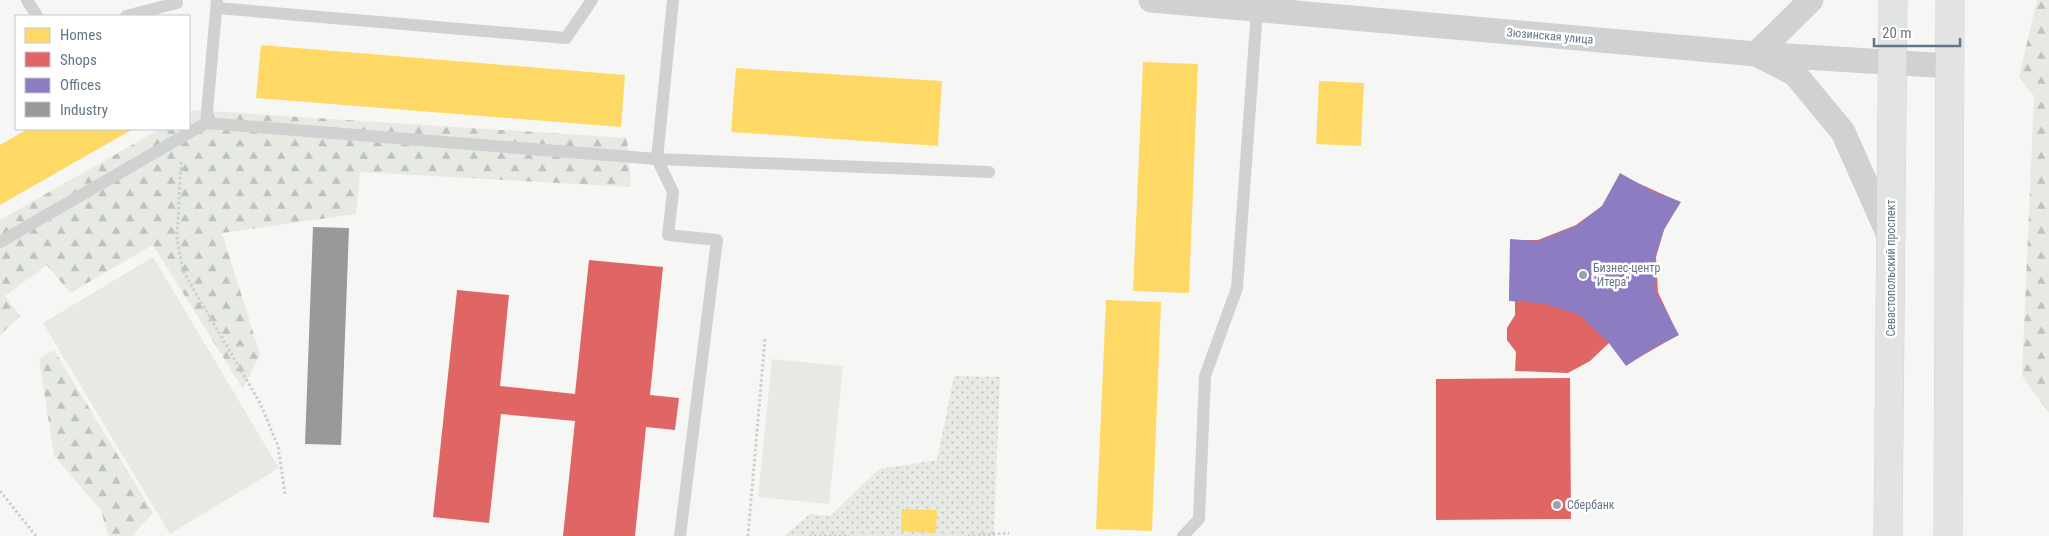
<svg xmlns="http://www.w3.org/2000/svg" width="2049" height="536" font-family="'Roboto Condensed',sans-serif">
<defs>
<pattern id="grass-dots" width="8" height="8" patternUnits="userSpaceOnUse" patternTransform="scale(1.25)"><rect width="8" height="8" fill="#e6eae3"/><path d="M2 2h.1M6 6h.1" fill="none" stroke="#bec2be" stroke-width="1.8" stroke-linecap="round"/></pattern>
<pattern id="forest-firs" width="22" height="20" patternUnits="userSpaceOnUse" patternTransform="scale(1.25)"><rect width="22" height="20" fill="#e6eae3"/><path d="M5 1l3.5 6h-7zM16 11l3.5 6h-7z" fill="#bec2be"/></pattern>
</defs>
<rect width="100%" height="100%" fill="#f6f7f5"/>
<!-- grass -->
<path fill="url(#grass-dots)" d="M954 376 1000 377 994 536H784L810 514 830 516 879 469 937 460Z"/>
<!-- forest -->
<path fill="url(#forest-firs)" d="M2037 0H2049V413L2022 376 2034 96 2019 77Z
M193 110 627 138 631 187 360 172 356 214 222 233 260 354 243 389 153 245 70 293 47 265 5 296 20 316 0 335V220L160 129H189V112Z
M54 350 153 513 132 536H108L101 510 54 456 39 359Z"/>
<!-- garden -->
<path fill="#e6eae3" d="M153 257 279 468 170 534 43 323Z
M772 359 843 366 829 504 758 497Z"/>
<!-- homes -->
<path fill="#ffd966" d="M261 45 625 75 621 127 256 98Z
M1143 62 1198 64 1189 293 1133 291Z
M736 68 942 81 938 146 731 132Z
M1319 81 1364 83 1361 146 1316 144Z
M28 129H133L0 205V145Z
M1106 300 1161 302 1152 531 1096 529Z
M902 509 937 510 936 533 901 531Z"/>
<!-- shops -->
<path fill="#e06666" d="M1620 175 1680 202 1664 230 1656 257 1658 292 1678 335 1626 365 1609 343 1590 361 1568 373 1515 371 1516 352 1507 340V328L1515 315V301H1509L1511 240H1538L1576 225 1602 206Z
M589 260 663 267 650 395 679 398 675 430 646 427 635 536H563L575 421 501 414 489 523 433 517 457 290 509 295 500 386 575 394Z
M1570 378 1571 519 1436 520V379Z"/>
<!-- offices -->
<path fill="#8e7cc3" d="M1620 173 1650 190 1681 202 1664 229 1655 258 1656 292 1679 335 1652 349 1626 366 1609 343 1580 315 1542 303 1509 301 1510 239 1538 241 1576 226 1602 206Z"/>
<!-- industry -->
<path fill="#999" d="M313 227 349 228 341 445 305 444Z"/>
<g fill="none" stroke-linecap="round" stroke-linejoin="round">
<!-- secondary casing -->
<g stroke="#d1d4d5" stroke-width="29">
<path id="secondary" d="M1888 536 1893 0
M1948 536 1950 0"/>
</g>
<!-- path -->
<path stroke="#cccecf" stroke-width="3" stroke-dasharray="2.5 2.5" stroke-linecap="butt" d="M181 162 177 239 183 271 260 403 278 446 285 494
M0 491 36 536
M748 536 765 338
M809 536H850
M968 536 1009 533"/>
<!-- lane -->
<path stroke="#d0d2d2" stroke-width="12" d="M27 0 37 16
M217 0 206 123 657 159 673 192 668 235 717 240 680 536
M673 0 657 159 989 172
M217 8 566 38 592 0
M126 16 177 3
M0 242 206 123
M1183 536 1199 519 1205 376 1237 288 1257 10"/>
<!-- street -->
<path stroke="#d0d2d2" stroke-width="25" d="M1151 0 1756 54 1950 66
M1811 0 1756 54 1795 74 1843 132 1891 240"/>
<!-- secondary -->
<use href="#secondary" stroke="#e2e3e3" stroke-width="28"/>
</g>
<!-- markers -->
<g fill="#97a3ae" stroke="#fff" stroke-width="2">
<circle cx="1583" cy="275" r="5"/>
<circle cx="1557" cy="505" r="5"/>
</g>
<g text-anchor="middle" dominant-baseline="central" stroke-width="5" stroke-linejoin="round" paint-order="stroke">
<!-- street labels -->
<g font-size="12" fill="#647688" stroke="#fff">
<text transform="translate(1550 36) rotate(5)">Зюзинская улица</text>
<text transform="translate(1891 268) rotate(-90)">Севастопольский проспект</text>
</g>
<!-- poi labels -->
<g font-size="12" fill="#647688" stroke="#fff" text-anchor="start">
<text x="1593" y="268">Бизнес-центр<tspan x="1593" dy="14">"Итера"</tspan></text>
<text x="1567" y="505">Сбербанк</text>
</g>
</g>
<!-- legend -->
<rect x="15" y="15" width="175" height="115" fill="#ffffff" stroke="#c1c8cf"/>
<rect x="25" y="28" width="25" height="15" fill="#ffd966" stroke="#c1c8cf"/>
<text x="60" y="40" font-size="15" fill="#647688">Homes</text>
<rect x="25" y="52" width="25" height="15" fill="#e06666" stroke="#c1c8cf"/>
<text x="60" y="65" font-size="15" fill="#647688">Shops</text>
<rect x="25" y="78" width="25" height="15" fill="#8e7cc3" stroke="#c1c8cf"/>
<text x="60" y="90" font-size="15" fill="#647688">Offices</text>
<rect x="25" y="102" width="25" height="15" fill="#999999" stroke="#c1c8cf"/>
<text x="60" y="115" font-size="15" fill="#647688">Industry</text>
<!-- scale -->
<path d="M1874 38v8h86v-8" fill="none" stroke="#647688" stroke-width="2.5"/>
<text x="1882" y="38" font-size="15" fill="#647688" stroke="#ffffff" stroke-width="4" paint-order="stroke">20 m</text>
</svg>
